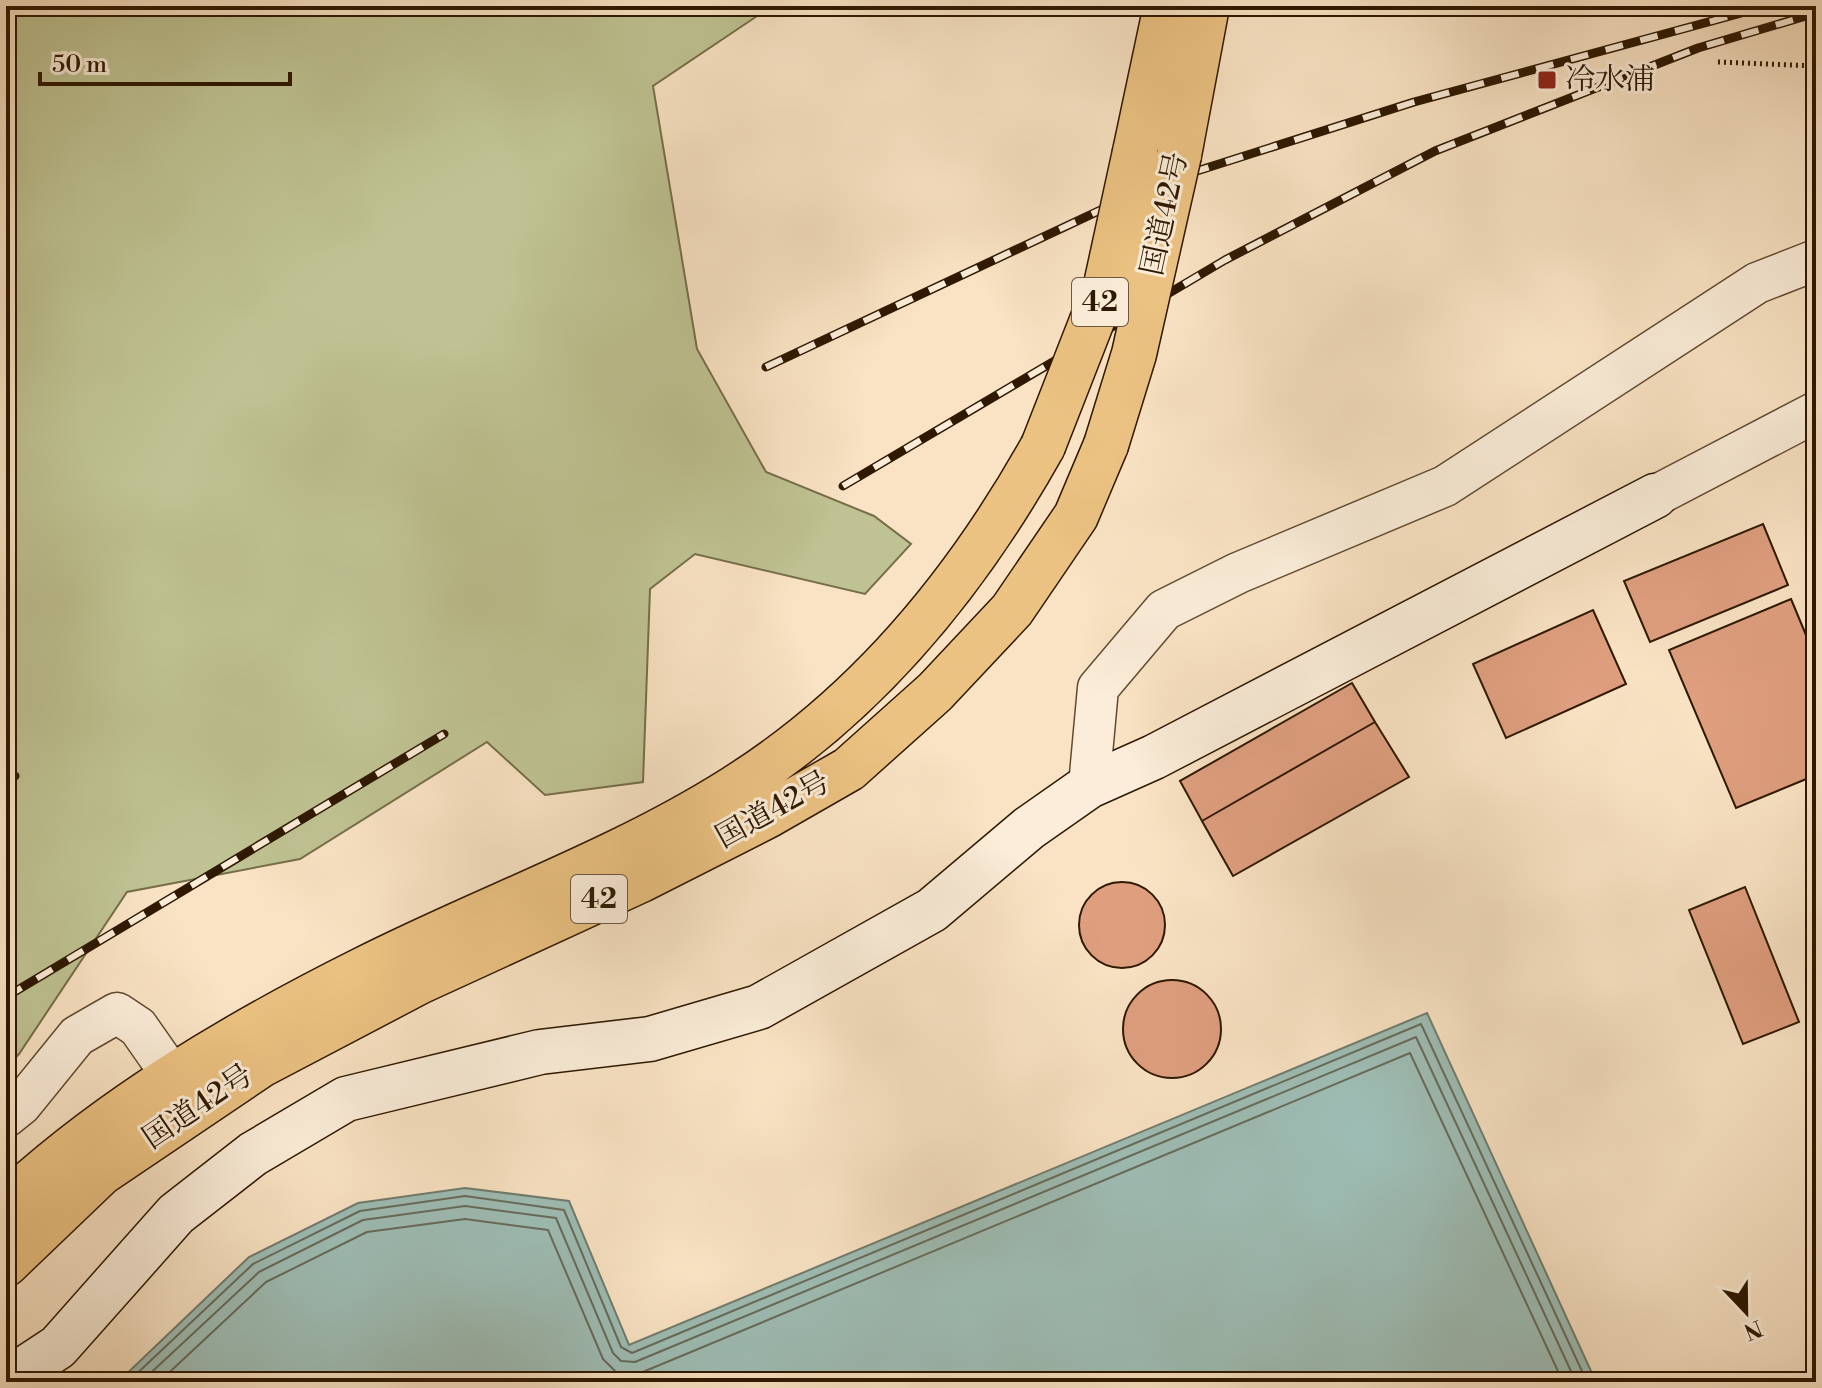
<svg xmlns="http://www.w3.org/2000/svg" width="1822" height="1388" font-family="'Libre Bodoni','Noto Serif JP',serif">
<rect width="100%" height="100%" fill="#f9e3c4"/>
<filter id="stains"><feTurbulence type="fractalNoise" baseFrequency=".0025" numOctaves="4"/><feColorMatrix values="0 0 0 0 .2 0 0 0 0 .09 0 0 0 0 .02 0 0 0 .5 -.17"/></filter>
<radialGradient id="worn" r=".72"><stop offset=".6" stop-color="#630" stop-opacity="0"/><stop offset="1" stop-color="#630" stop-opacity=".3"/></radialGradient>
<!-- green -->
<path fill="#bfc393" stroke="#766e4a" stroke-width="2" d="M6 6H772L653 86 697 349 766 472 874 516 911 544 865 594 695 554 650 589 643 782 545 795 487 742 300 859 127 892 19 1054 6 1067Z"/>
<!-- water -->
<path fill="#9ebeb6" stroke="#717c6d" stroke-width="2" d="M1427 1013 1596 1382H118L249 1257 358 1203 465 1188 569 1201 629 1345Z"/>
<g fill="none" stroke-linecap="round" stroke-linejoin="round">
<!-- shore -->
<path stroke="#666b5b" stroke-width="2" d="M128 1382 253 1264 360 1211 465 1196 564 1210 621 1347 632 1353 1421 1024 1587 1382
M141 1382 259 1272 363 1220 465 1206 556 1218 613 1353 621 1361 635 1362 1416 1037 1576 1382
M159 1382 266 1282 367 1232 465 1219 548 1230 603 1359 616 1372 638 1374 1410 1053 1563 1382"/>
</g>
<!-- building -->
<path fill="#df9f7f" stroke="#2e1800" stroke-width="2" d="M1763 524 1788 585 1650 642 1624 581Z
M1791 599 1816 659V775L1736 808 1669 650Z
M1593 610 1626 684 1506 738 1473 664Z
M1352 683 1375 722 1202 821 1180 781Z
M1375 722 1409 777 1233 876 1202 821Z
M1079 925a43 43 0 1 1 86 0a43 43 0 1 1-86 0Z
M1745 887 1799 1022 1743 1044 1689 910Z
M1123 1029a49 49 0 1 1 98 0a49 49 0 1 1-98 0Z"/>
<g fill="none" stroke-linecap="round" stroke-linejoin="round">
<!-- street casing -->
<g stroke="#614b31" stroke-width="43">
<path id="street" d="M1655 496 1816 412
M1089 786 1098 688 1164 610 1238 573 1445 486 1757 283 1816 260
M6 1117 21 1105 77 1036 117 1013 138 1027 173 1077"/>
</g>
<!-- secondary casing -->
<g stroke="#2e1800" stroke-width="47">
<path id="secondary" d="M6 1381 58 1347 176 1214 253 1154 346 1099 540 1052 650 1039 759 1007 932 910 1029 828 1089 786 1154 757 1655 496"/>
</g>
<!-- highway casing -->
<g stroke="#2e1800" stroke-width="47">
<path id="highway" d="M1135 152 1166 6
M1179 155 1207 6
M6 1204C109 1108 236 1033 362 970 484 908 617 862 734 788 868 704 967 582 1043 446
M6 1264 101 1173 261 1065 419 982 641 880 767 816 849 769 935 692 1012 610 1076 516 1106 445"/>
</g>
<!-- path -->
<path stroke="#2e1800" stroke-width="5" stroke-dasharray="2 4" stroke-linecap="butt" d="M1718 62 1816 66"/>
<!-- street -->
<use href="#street" stroke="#fbedd9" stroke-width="40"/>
<!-- secondary -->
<use href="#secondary" stroke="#fbedd9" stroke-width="44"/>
<!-- highway -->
<use href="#highway" stroke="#ecc282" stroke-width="44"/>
<!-- rail casing -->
<g stroke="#2e1800" stroke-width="9">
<path id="rail" d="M766 367 1156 184 1414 102 1767 6
M843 486 1225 260 1435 151 1698 48 1816 13
M6 781 15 776
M6 997 444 734"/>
</g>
<!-- rail -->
<use href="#rail" stroke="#fbedd9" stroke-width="6" stroke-dasharray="18" stroke-linecap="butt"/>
<!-- highway-bridge casing -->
<g stroke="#2e1800" stroke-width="47" stroke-linecap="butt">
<path id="highway-bridge" d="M1106 445 1134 354 1179 155
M1043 446 1106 285 1135 152"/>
</g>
<!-- highway-bridge -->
<use href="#highway-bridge" stroke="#ecc282" stroke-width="44"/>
</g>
<!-- markers -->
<rect fill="#8f2418" stroke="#fbedd9" stroke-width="3" x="1537" y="70" width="20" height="20" rx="4"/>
<g text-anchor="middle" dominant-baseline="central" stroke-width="6" stroke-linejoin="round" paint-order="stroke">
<!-- shield labels -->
<g fill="#fbedd9" stroke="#6c5841" stroke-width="2">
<rect x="1072" y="278" width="56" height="48" rx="6"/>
<rect x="571" y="875" width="56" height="48" rx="6"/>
</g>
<g font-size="28" font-weight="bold" fill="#2e1800">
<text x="1100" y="302">42</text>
<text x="599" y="899">42</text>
</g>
<!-- poi labels -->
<g font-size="30" fill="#2e1800" stroke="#fbedd9" text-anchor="start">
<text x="1565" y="80">冷水浦</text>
</g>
<!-- street labels -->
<g font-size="30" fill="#2e1800" stroke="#fbedd9">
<text transform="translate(1165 214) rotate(-78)">国道42号</text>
<text transform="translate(773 810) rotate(-29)">国道42号</text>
<text transform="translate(198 1107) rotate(-34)">国道42号</text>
</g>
</g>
<!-- margin -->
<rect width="1822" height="1388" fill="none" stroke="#f9e3c4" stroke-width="32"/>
<rect x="8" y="8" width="1806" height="1372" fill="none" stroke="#2e1800" stroke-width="4"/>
<rect x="16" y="16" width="1790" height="1356" fill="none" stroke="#2e1800" stroke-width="2"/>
<!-- north arrow -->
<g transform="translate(1746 1312) rotate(158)" stroke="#fbedd9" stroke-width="6" paint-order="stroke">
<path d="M0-6L14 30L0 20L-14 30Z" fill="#2e1800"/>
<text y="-12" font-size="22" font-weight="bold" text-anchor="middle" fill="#2e1800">N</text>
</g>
<!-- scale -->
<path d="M40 72v12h250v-12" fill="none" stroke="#2e1800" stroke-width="4"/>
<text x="52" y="72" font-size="24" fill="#2e1800" stroke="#fbedd9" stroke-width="6" paint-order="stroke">50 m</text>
<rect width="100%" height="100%" filter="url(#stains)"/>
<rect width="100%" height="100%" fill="url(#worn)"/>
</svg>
